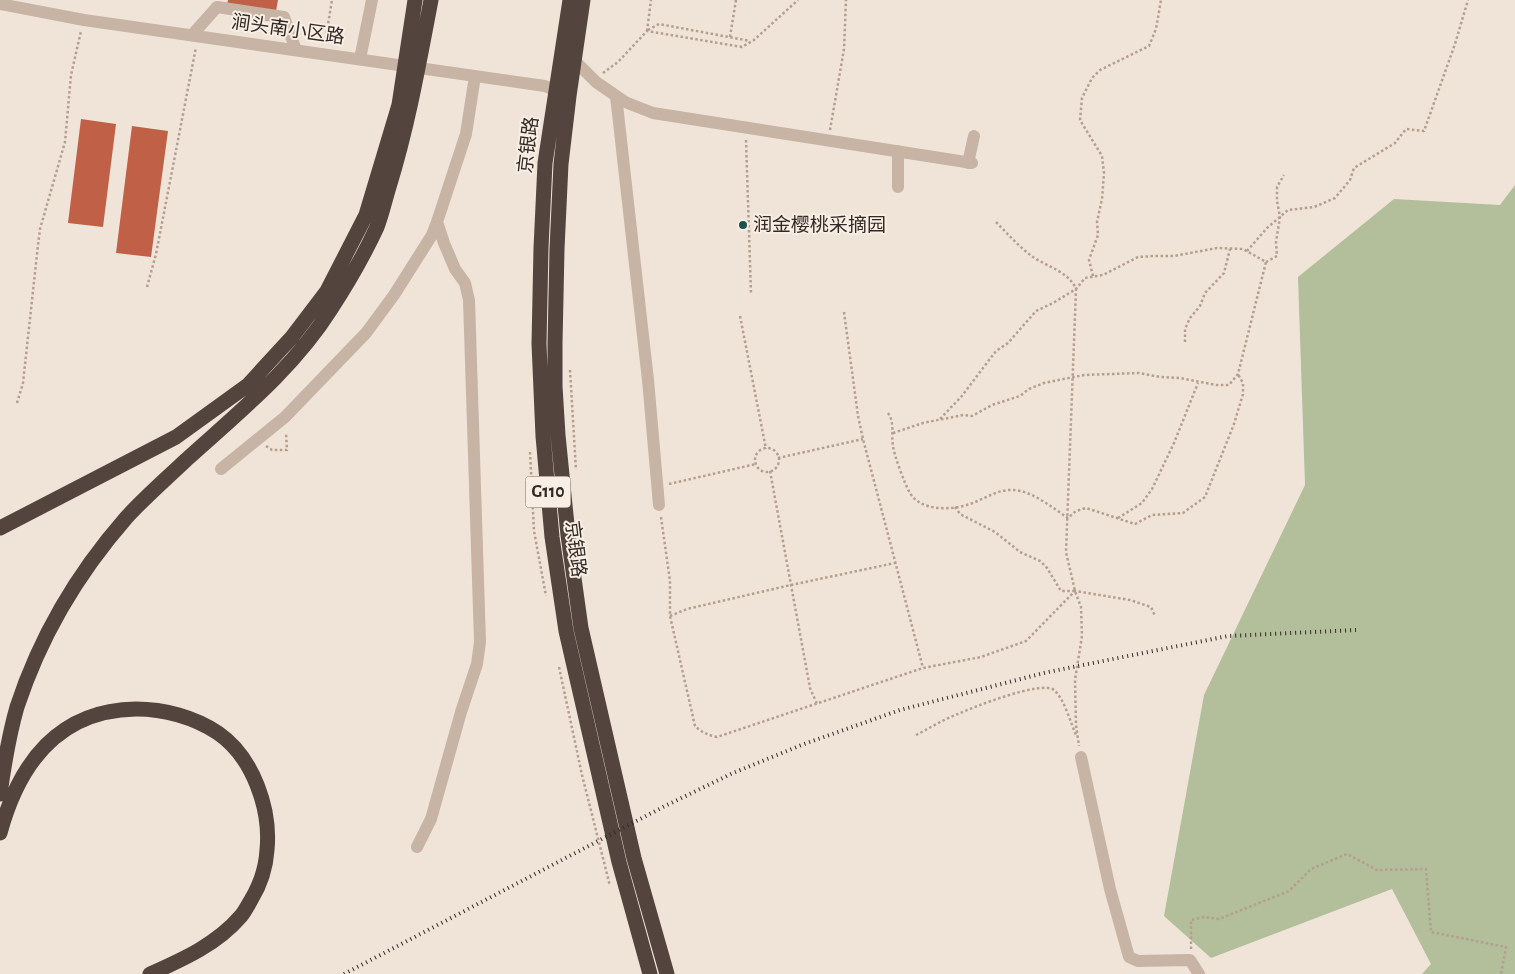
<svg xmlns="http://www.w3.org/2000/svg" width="1515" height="974" font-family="'Alegreya Sans','Noto Sans SC',sans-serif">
<rect width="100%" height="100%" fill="#f0e4d9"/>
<!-- green -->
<path fill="#b3be9a" d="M1515 185V974H1422L1431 964 1392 889 1211 958 1164 916 1204 695 1305 485 1298 277 1394 199 1500 205Z"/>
<!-- building -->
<path fill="#c06046" d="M228 0H278L274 22 225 13Z
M81 119 116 124 103 227 68 223Z
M132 126 168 131 151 257 116 253Z"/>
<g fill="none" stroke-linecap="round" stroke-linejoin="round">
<!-- path -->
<path stroke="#b39e90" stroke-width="2.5" stroke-dasharray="2.5 2.5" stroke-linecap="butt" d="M648 30 659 24 750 41
M647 31 651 0
M730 37 736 0
M325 43 332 0
M603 73 618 62 647 31 742 47 754 40 798 0
M830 130 844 49 846 0
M746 140 751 293
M996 222C1008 234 1019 247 1033 257 1048 267 1069 272 1076 289L1066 552 1075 591 1081 607 1082 636 1075 680 1076 725 1079 746
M1247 251 1267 228 1288 210 1314 207 1335 198 1350 180 1354 168 1395 143 1406 129 1424 131 1455 44 1468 0
M1266 262 1277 256 1276 242 1280 217 1277 201V187L1284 175
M1093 276 1089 260 1098 235 1097 222 1102 199 1104 173 1102 156 1080 120 1082 98 1092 78 1100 70 1149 46 1156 29 1161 0
M147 287 156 254 196 47
M844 312 858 416 863 439 923 668
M740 316 766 449
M1185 342V329L1190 318 1200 306 1205 293 1224 273 1230 249
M570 370 576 470
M17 403 23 383 38 245 40 229 65 142 71 75 81 31
M888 413C895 423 891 434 893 446 894 455 905 485 910 493 921 512 953 510 970 504 985 499 997 489 1014 490 1032 491 1053 508 1068 518L1076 511 1086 508 1135 524 1152 515 1183 513 1205 497 1234 424 1243 394V383L1238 374
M893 433 923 423 963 415 972 416 992 405 1020 396 1029 389 1044 383 1084 375 1139 373 1160 377 1180 378 1216 385H1229L1238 374 1266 262 1243 249 1217 248 1174 256H1155L1138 257 1103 275 1085 278 1076 289 1053 303 1036 311 1008 343 996 351 961 397 939 420
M266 446 272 450H287L286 433
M755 460a12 12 0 1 1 24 0a12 12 0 1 1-24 0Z
M530 452 534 531 546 596
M778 458 863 439
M770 471 810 688 817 704
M669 484 756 464
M955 507 960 514 995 532 1020 552 1040 561 1047 568 1061 591H1075
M661 517 670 581V616L695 726C701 732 708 735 717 737L923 668 981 657 1026 641 1075 591 1130 600 1151 607 1155 616
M1118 518 1142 503 1152 489 1174 443 1198 383
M670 616 687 609 791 585 895 563
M559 667 582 775 610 886
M916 735C930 728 944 719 958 714 974 707 1041 680 1054 690 1064 698 1071 724 1076 735
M1191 949V920L1204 917 1219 919 1289 891 1311 869 1347 854 1377 870 1426 869 1431 932 1506 947 1501 974"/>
<!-- minor -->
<path stroke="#c7b4a5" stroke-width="12" d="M0 4 84 20 545 86 564 94
M192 35 217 7 284 17 296 50
M360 59 372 0
M574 60 596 82 625 102 653 113 972 163
M616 96 648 380 659 505
M898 151V187
M968 163 974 136
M221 469 285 417 366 333 394 295 432 235 437 222 466 134 475 76
M1081 757 1110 889 1129 957 1138 961 1190 960 1199 974
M417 847 431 819 461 712 477 664 480 642 469 300 465 283 455 269 444 243 437 222"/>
<!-- highway -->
<path stroke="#54443e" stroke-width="15" d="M570 0 545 163 541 248 539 344 543 436 552 537 566 631 619 862 650 974
M583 0 569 96 561 164 557 249 555 344V386L558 435 568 535 581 628 634 858 667 974
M0 528 176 437 248 385 292 337 327 291 366 215 399 105 415 0
M0 794C4 765 9 735 17 707 40 637 77 574 126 518 144 498 166 479 186 460 238 413 294 368 331 309 348 283 364 255 377 227 382 214 385 200 389 187 408 126 419 63 431 0
M0 833C19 763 59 710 136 709 164 709 194 717 218 733 253 757 271 809 267 850 266 867 260 885 251 900 248 905 245 911 241 916 217 944 184 959 150 974"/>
<!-- rail -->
<path stroke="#332a26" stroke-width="4" stroke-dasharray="1 4" stroke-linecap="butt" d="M344 974 665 806 733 773 804 744 900 710 1048 672 1228 636 1356 630"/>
</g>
<!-- markers -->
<circle fill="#1e5052" stroke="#f8eee4" stroke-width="2" cx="743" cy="225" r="5"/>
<g text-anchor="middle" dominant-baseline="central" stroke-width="4" stroke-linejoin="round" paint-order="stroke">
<!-- shield labels -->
<rect fill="#f8eee4" stroke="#6e655f" stroke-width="1" x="525.5" y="476.5" width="45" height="31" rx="4"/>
<g font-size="18" font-weight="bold" fill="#332a26">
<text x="548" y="492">G110</text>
</g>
<!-- street labels -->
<g font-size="19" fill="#332a26" stroke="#f8eee4">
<text transform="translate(288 30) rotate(8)">涧头南小区路</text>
<text transform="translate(529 145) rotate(-83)">京银路</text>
<text transform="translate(575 549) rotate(83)">京银路</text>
</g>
<!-- poi labels -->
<g font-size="19" fill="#332a26" stroke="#f8eee4" text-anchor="start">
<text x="753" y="225">润金樱桃采摘园</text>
</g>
</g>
</svg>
